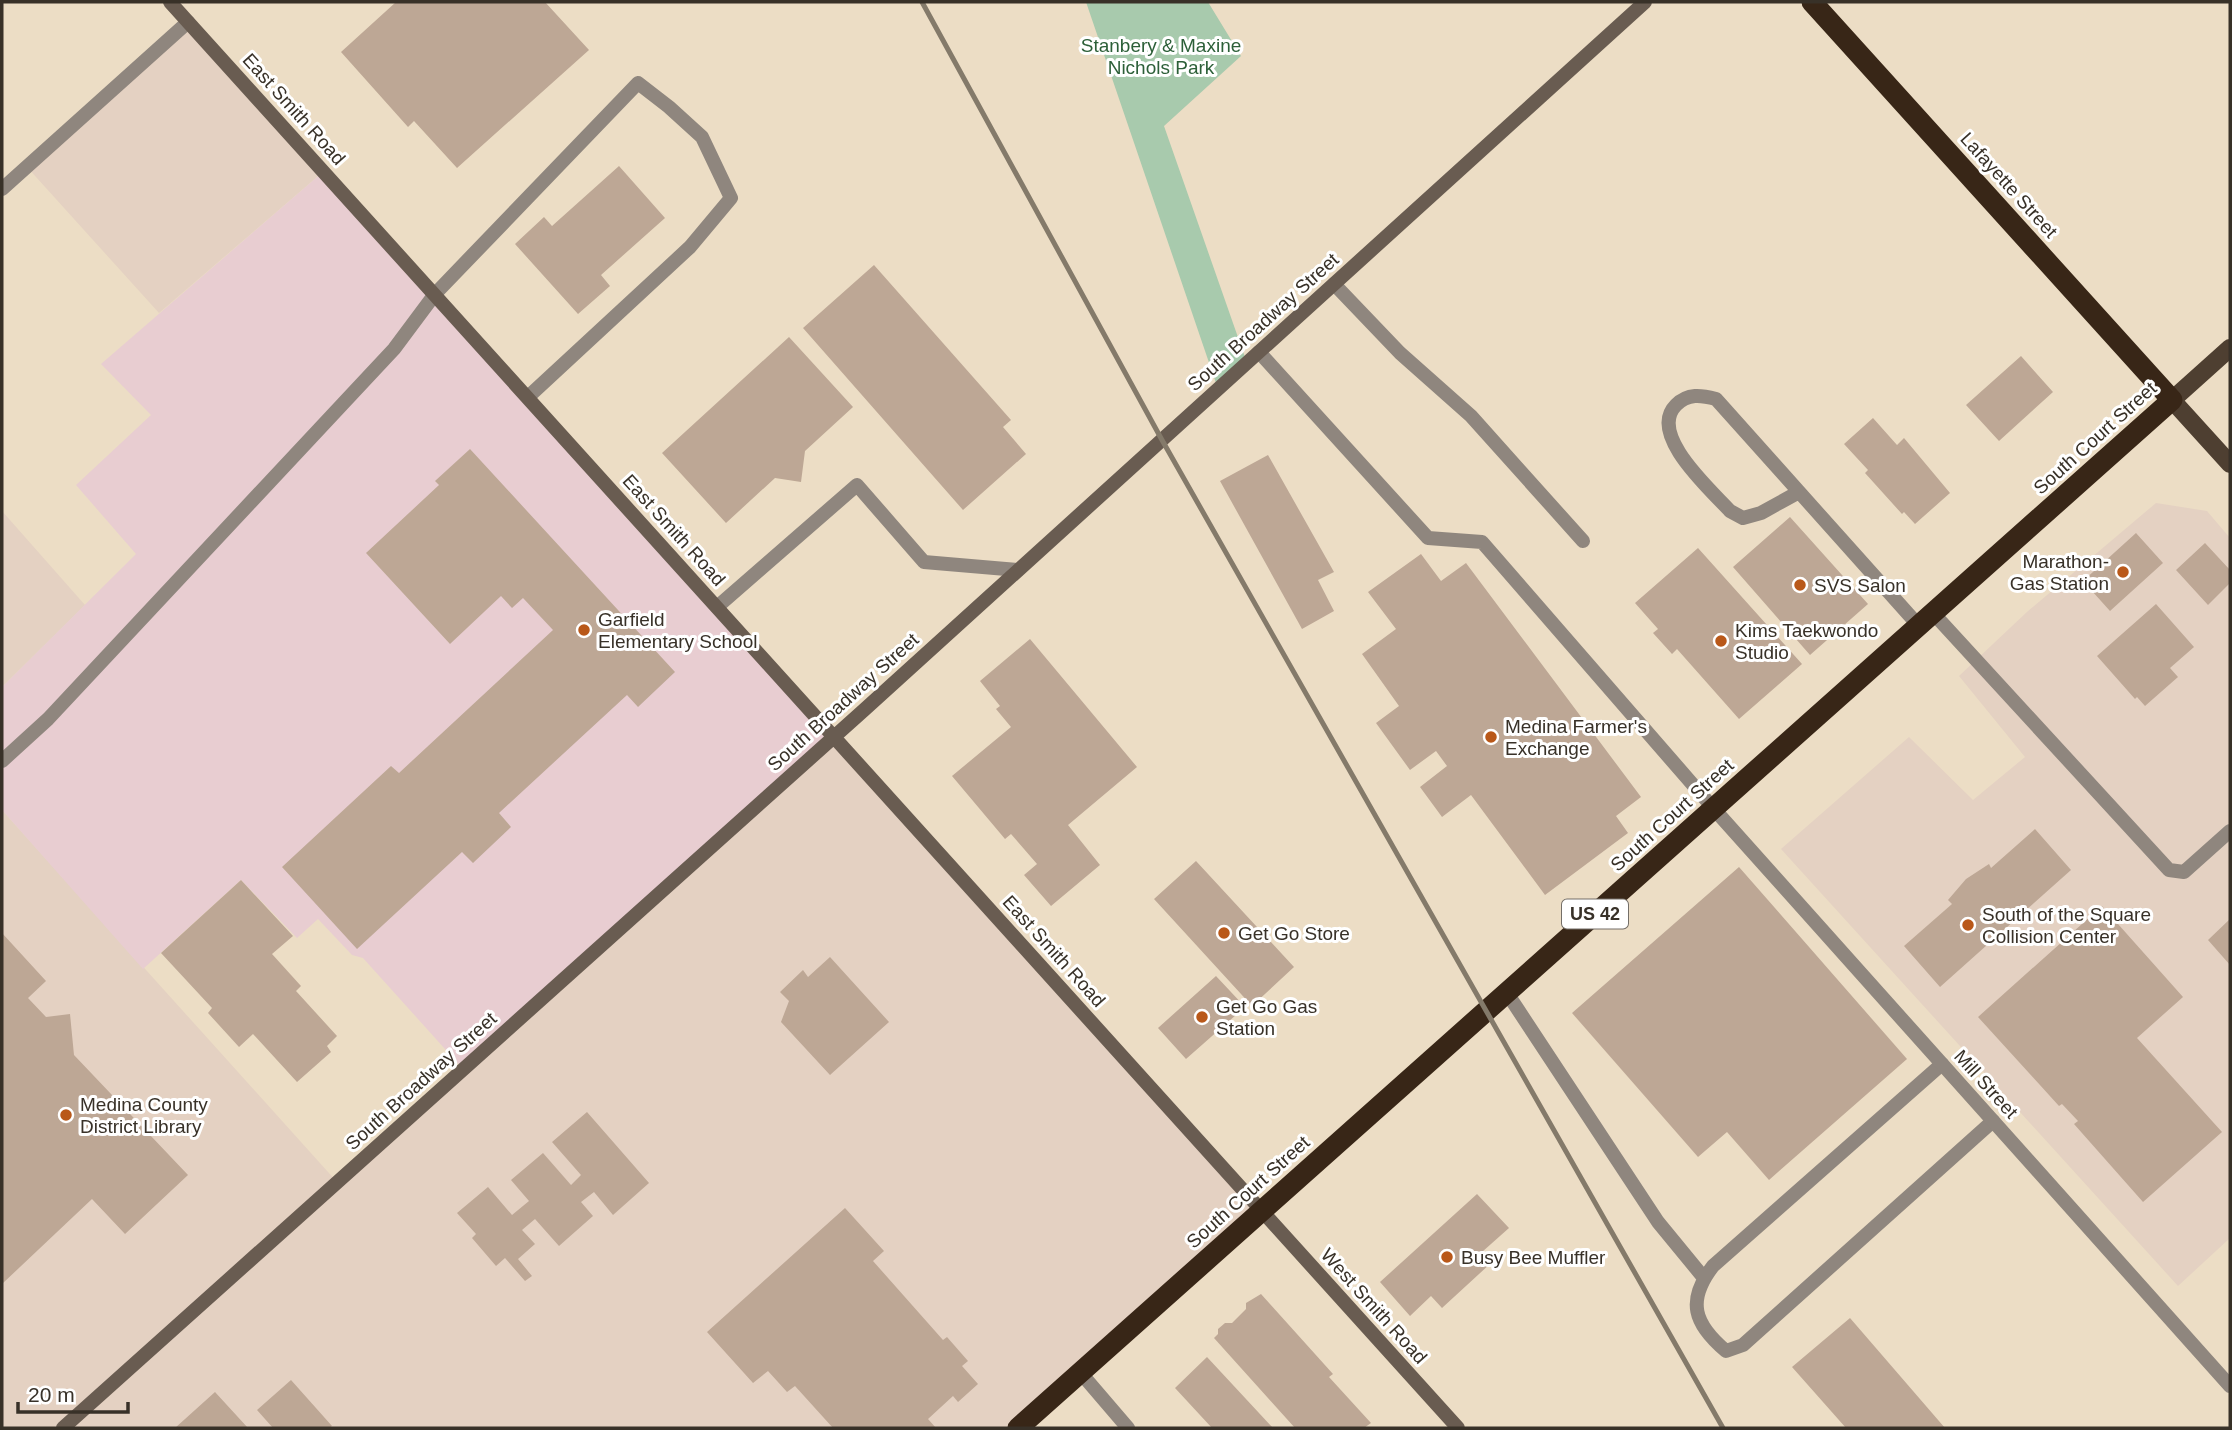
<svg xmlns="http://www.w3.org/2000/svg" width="2232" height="1430" font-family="Helvetica,sans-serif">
<rect width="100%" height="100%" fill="#ecddc5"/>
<!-- commercial -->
<path fill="#e4d1c2" d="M188 22 324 171 159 313 27 167Z
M2156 503 2207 511 2230 538V1238L2178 1286 1781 849 1909 737 1973 800 2025 757 1959 676 2028 611Z
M2 511 85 605 2 687Z
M834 736 1261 1209 1018 1428H2V810L337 1182Z"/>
<!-- education -->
<path fill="#e8cdd1" d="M324 171 834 736 463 1069 363 958 352 955 318 919 297 938 241 880 143 969 2 810V687L136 554 76 485 151 415 101 364Z"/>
<!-- green -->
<path fill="#a8caad" d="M1086 2H1208L1241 56 1164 126 1247 363 1218 389Z"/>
<!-- building -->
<path fill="#bda795" d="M396 2H545L589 50 457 168 414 121 408 127 341 52Z
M619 166 665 218 601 275 610 286 578 314 515 244 544 217 552 226Z
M874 265 1011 420 1003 427 1026 454 963 510 803 328Z
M789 337 853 407 805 451 801 482 775 478 726 523 662 453Z
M2021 356 2053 392 1999 441 1966 405Z
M1873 418 1897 445 1904 438 1950 493 1915 524 1904 512 1902 514 1865 473 1868 470 1844 444Z
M470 449 675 672 638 707 627 695 499 813 511 827 473 863 462 852 357 949 282 867 391 766 399 773 553 630 523 598 512 608 501 596 450 644 366 553 439 485 435 481Z
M1268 455 1334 572 1318 580 1334 611 1302 629 1220 481Z
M1790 517 1868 604 1810 655 1733 567Z
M2136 533 2163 563 2110 611 2083 581Z
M2205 543 2230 570V583L2208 605 2176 570Z
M1698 548 1802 664 1739 719 1677 649 1672 654 1653 633 1658 629 1635 603Z
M1421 554 1441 581 1466 563 1641 797 1616 816 1628 833 1545 895 1471 795 1442 817 1420 787 1447 766 1436 751 1410 770 1376 723 1399 706 1362 654 1396 629 1368 592Z
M2156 604 2194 647 2170 668 2178 677 2145 706 2137 697 2135 699 2097 656Z
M1030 639 1137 767 1068 825 1100 865 1051 906 1024 875 1037 864 1011 834 1005 839 952 776 1011 727 996 709 1000 706 980 681Z
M2035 829 2071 870 1940 987 1904 946 1952 904 1948 900 1966 879 1989 864 1991 868Z
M1196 861 1294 967 1252 1006 1154 899Z
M1739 867 1907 1059 1769 1180 1727 1132 1698 1157 1572 1013Z
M241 880 293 936 272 954 301 986 296 991 337 1036 327 1046 331 1052 297 1082 253 1034 239 1047 208 1013 212 1008 161 953Z
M2102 906 2183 997 2137 1038 2222 1132 2143 1202 2074 1124 2078 1121 2062 1104 2059 1106 1978 1017Z
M2230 919V965L2208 940Z
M2 933 46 981 28 998 46 1017 70 1014 74 1055 188 1175 125 1234 92 1199 2 1284Z
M830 957 889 1022 830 1075 781 1022 789 1001 780 992 803 970 808 977Z
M1216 976 1245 1007 1186 1059 1158 1028Z
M587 1112 649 1183 613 1215 594 1192 581 1202 593 1216 559 1246 535 1219 522 1230 535 1244 518 1259 532 1276 525 1281 505 1258 496 1266 472 1238 476 1234 457 1213 488 1187 512 1215 529 1201 511 1180 543 1153 571 1185 581 1175 552 1142Z
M1477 1194 1509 1228 1482 1252 1491 1263 1442 1308 1431 1296 1410 1316 1380 1282Z
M845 1208 884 1251 873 1261 943 1340 947 1337 968 1361 962 1366 978 1384 958 1402 953 1396 928 1419 936 1428H833L795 1386 787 1392 768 1371 753 1383 707 1332Z
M1261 1294 1333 1374 1329 1377 1371 1423 1364 1428H1295L1214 1338 1218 1334V1329L1225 1323H1232L1246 1309V1303Z
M1850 1318 1945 1428H1846L1792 1367Z
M1207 1357 1273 1428H1212L1175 1388Z
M291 1380 332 1426 329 1428H273L257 1410Z
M215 1392 248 1428H175Z"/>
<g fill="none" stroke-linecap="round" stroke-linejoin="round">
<!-- lane -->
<path stroke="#8f867e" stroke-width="14" d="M1334 284 1400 353 1471 416 1583 541
M1259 352 1428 538 1482 542 1714 809
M1799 492 1761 513 1743 518 1730 511C1711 490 1647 434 1676 405 1688 393 1701 395 1716 399L1919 626
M717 607 857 485 924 562 1018 570
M1933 613 2169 870 2184 872 2230 831
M2 761 48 719 394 349 435 294 638 83 669 107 702 137 731 198 690 247 528 397
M1507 993 1658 1222 1704 1278
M1942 1064 1713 1266C1686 1301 1694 1324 1726 1351L1743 1345 1993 1121
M1080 1372 1128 1428"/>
<!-- street -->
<path stroke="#8f867e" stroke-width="14" d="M2 189 188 22
M1714 809 2230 1386"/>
<!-- secondary -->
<path stroke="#695c51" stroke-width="14" d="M170 2 1458 1428
M63 1428 864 710 1645 2"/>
<!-- primary -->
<path stroke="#4e3f31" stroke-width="18" d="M2230 348 2172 400 2230 464"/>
<!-- highway -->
<path stroke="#382617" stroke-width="21" d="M1018 1428 2172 400 1812 2"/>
<!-- rail -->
<path stroke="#847a6a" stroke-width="5" d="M922 2 1162 440 1723 1428"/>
</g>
<!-- markers -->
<g fill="#b95819" stroke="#fff" stroke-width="2.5">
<circle cx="2123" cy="572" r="7"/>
<circle cx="1800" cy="585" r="7"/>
<circle cx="584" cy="630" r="7"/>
<circle cx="1721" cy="641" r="7"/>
<circle cx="1491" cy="737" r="7"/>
<circle cx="1968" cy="925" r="7"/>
<circle cx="1224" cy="933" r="7"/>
<circle cx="1202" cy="1017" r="7"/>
<circle cx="66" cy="1115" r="7"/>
<circle cx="1447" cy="1257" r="7"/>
</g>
<g text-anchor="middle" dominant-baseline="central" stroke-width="6" stroke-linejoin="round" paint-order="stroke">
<!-- shield labels -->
<rect fill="#fff" stroke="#746f68" stroke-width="2" x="1562" y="899.5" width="66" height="29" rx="5"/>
<g font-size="18" font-weight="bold" fill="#383128">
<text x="1595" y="914">US 42</text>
</g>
<!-- park labels -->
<g font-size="19" fill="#2c5f38" stroke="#fff">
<text x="1161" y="45">Stanbery &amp; Maxine<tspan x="1161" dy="22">Nichols Park</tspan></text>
</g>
<!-- street labels -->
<g font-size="19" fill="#383128" stroke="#fff">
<text transform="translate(294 109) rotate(48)">East Smith Road</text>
<text transform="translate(2009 185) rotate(48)">Lafayette Street</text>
<text transform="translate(1263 322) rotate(-42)">South Broadway Street</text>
<text transform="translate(2095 438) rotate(-42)">South Court Street</text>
<text transform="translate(674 530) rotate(48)">East Smith Road</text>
<text transform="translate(843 702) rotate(-42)">South Broadway Street</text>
<text transform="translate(1672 815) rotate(-42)">South Court Street</text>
<text transform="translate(1054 951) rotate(48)">East Smith Road</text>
<text transform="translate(421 1081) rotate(-42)">South Broadway Street</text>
<text transform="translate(1986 1084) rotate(48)">Mill Street</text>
<text transform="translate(1248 1192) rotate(-42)">South Court Street</text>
<text transform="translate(1374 1306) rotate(48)">West Smith Road</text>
</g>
<!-- poi labels -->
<g font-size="19" fill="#383128" stroke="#fff" text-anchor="start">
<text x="2109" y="561" text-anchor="end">Marathon-<tspan x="2109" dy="22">Gas Station</tspan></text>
<text x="1814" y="585">SVS Salon</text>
<text x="598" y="619">Garfield<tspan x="598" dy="22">Elementary School</tspan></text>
<text x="1735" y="630">Kims Taekwondo<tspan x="1735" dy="22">Studio</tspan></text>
<text x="1505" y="726">Medina Farmer's<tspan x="1505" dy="22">Exchange</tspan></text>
<text x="1982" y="914">South of the Square<tspan x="1982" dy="22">Collision Center</tspan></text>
<text x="1238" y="933">Get Go Store</text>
<text x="1216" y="1006">Get Go Gas<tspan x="1216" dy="22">Station</tspan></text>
<text x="80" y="1104">Medina County<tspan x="80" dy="22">District Library</tspan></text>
<text x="1461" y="1257">Busy Bee Muffler</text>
</g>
</g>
<!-- border -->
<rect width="2232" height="1430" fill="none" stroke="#383128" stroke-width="7"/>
<!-- scale -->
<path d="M18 1402v10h110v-10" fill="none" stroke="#383128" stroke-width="3.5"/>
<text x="28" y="1402" font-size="21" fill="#383128" stroke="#ffffff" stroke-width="5" paint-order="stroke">20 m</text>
</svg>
